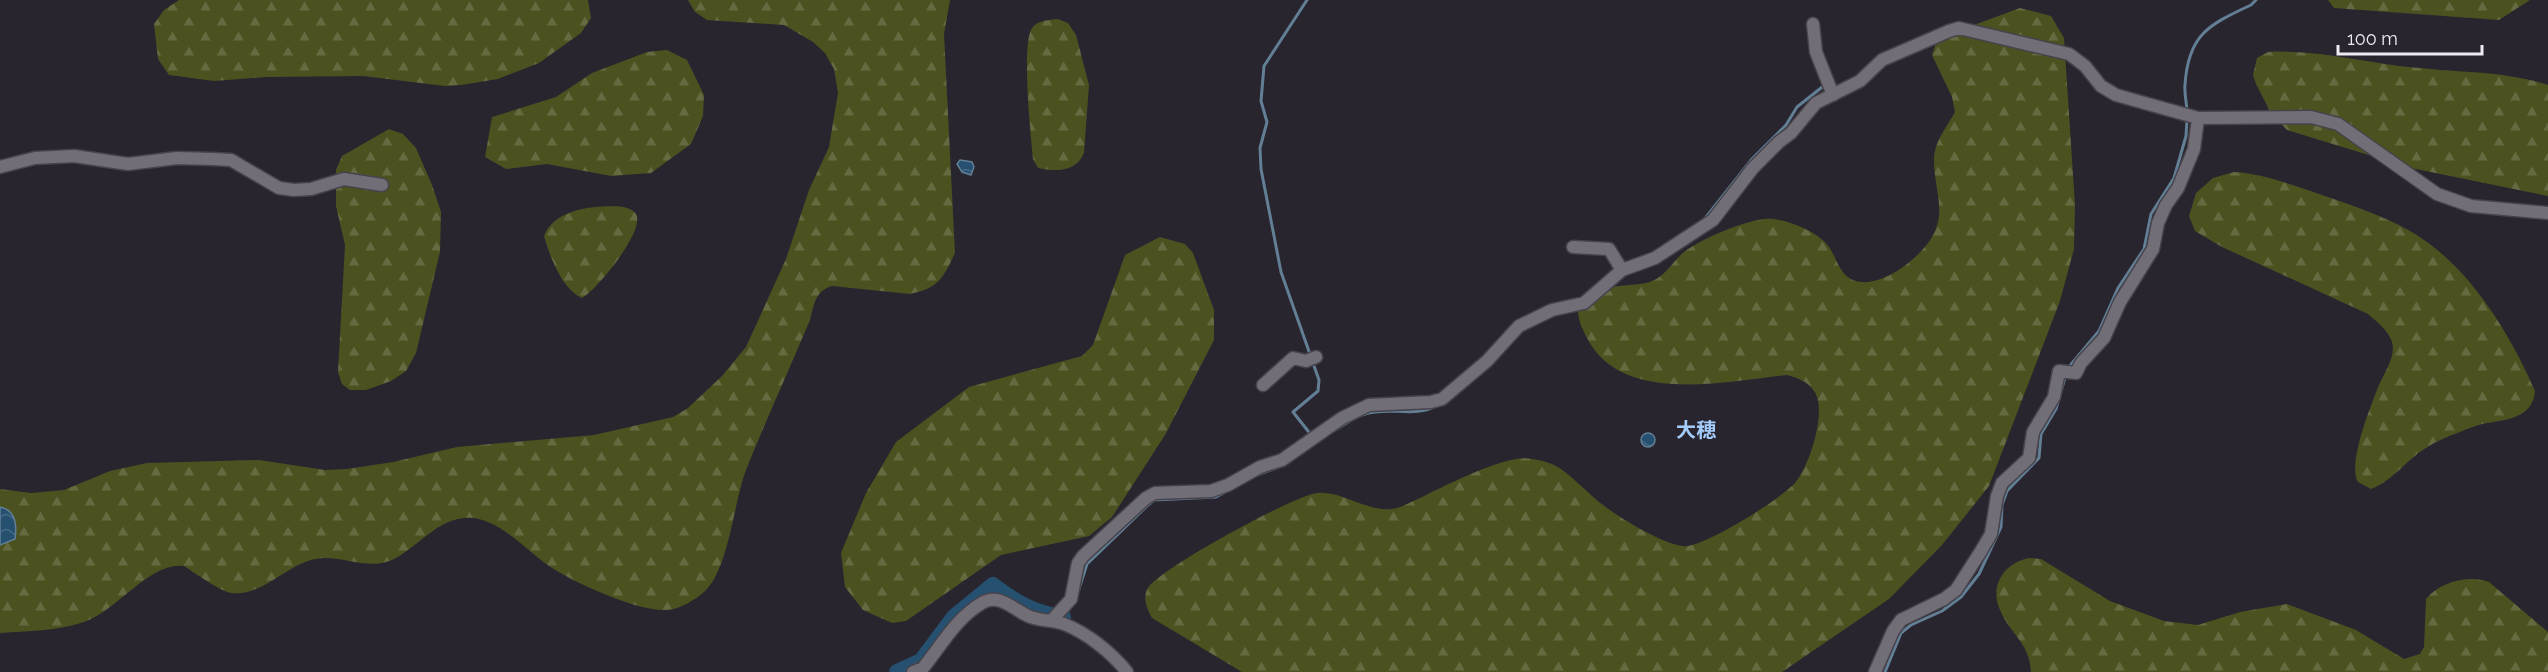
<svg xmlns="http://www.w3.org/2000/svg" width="2548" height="672" font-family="Raleway,'Noto Sans JP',sans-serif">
<defs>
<pattern id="forest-firs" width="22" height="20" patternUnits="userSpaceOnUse" patternTransform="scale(1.5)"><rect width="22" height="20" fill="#4c5120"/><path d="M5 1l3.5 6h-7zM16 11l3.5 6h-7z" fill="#666a41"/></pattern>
<pattern id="water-waves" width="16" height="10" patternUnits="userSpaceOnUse" patternTransform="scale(1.5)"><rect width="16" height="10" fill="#26506f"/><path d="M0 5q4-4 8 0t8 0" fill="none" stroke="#466984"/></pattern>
</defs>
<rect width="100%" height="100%" fill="#28252e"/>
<!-- forest -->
<path fill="url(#forest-firs)" d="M179 0H588L591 18 581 33 539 63 498 79 461 85 445 86 363 76 267 77 214 81 169 75 158 59 154 24 164 10Z
M688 0H950L944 34 955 253C943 278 939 288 910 294L832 286C815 291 814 305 810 320 789 370 766 420 746 470 734 501 729 567 706 590 697 599 679 610 666 610 639 612 572 582 549 566 525 550 497 515 464 518 432 521 412 555 386 562 365 568 344 557 323 558 290 559 265 597 231 593 220 591 195 573 184 566 149 562 117 611 84 622 57 631 27 631 0 633V489L31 493 64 490 110 471 147 463 259 460 325 470 347 469 393 462 457 447 594 435 673 417 688 408 722 376 746 347 786 259 809 190 829 147 838 93 834 69 825 53 813 42 784 25 707 20 695 12Z
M2328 0H2530L2499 20 2334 8Z
M2020 8 2051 16 2064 38 2075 205 2074 249 2060 301 1989 486 1942 545 1889 599 1782 672H1242L1152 618C1147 609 1142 597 1148 588 1159 569 1295 495 1317 493 1343 491 1366 512 1392 509 1401 508 1410 502 1418 499 1443 487 1507 453 1532 459 1539 460 1548 462 1554 465 1570 473 1588 494 1603 505 1618 517 1670 549 1688 546 1712 542 1777 501 1794 484 1809 468 1828 410 1814 391 1807 381 1798 378 1787 375 1729 381 1629 404 1591 345 1584 333 1577 321 1578 306 1588 300 1599 291 1609 288 1622 284 1637 286 1650 282 1665 277 1673 261 1684 252 1703 238 1741 222 1764 219 1783 217 1818 231 1829 247 1836 257 1840 275 1853 280 1879 291 1920 258 1932 237 1947 212 1934 188 1934 161 1934 141 1946 129 1955 112L1952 97 1932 55 1936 43 1955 32Z
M1058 19 1068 23 1076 35 1089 85 1084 153C1076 172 1056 172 1038 168L1033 159C1031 137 1021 44 1032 28 1038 20 1049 20 1058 19Z
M667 50 687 60 704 95 703 116 691 144 651 173 611 176 547 164 506 169 485 157 492 117 556 97 592 73 647 52Z
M2268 52C2319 49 2370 64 2420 68 2465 73 2504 71 2548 85V196L2411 168 2287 130 2271 113 2256 84 2253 75 2257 58Z
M389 129 403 134 416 148 432 185 441 212 440 252 416 353 406 371 391 381 366 390H350L342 384 338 372 345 245 336 206V170L342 156Z
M2234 172C2265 174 2292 185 2322 195 2351 205 2384 216 2410 231 2467 263 2510 333 2535 391 2533 419 2504 420 2482 424 2474 426 2467 429 2460 432 2448 436 2437 441 2426 448 2406 460 2394 480 2371 489L2358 482C2347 464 2371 405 2379 385 2385 372 2396 356 2392 342 2388 330 2377 322 2368 314L2222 247 2195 231 2189 216 2196 193 2213 178Z
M595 207C607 207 628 203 636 214 646 230 596 291 582 298 562 289 550 257 544 236 552 216 575 209 595 207Z
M1160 237 1185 244 1193 253 1214 310V340L1165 435 1112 517 1089 536 1001 555 906 621 892 623 863 610 845 587 841 553 866 493 896 442 969 387 1082 356 1093 345 1125 255Z
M2029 558 2041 559 2110 601 2164 621 2198 625 2240 612 2287 604 2356 630 2404 659 2420 654 2424 647 2426 599C2439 582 2469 574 2489 582L2548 632V672H2031C2030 643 2010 634 2000 610 1989 586 2004 563 2029 558Z"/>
<!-- water -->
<path fill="url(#water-waves)" stroke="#627f96" stroke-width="1.5" d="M960 160 972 162 974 167 971 175 962 172 957 164Z
M1641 440a7 7 0 1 1 14 0a7 7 0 1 1-14 0Z
M0 507C16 510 17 525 15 539L0 545Z"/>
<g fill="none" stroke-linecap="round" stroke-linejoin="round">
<!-- stream -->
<path stroke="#627f96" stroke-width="3" d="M1307 0 1264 66 1261 101 1267 122 1260 148 1261 169 1281 272 1311 357
M2187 113C2187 103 2184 94 2185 85 2188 35 2208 25 2251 5L2256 0
M1703 221 1752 159 1786 125 1797 107 1826 84
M2068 368 2099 331 2118 288 2144 249 2151 214 2174 178 2186 136 2187 119
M1335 430C1344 425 1354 417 1365 414 1388 406 1415 418 1436 406
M1312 436 1293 412 1318 391 1319 380 1313 363
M1257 475 1276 468
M1077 595 1087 564 1148 505 1154 500 1216 497 1246 481
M1068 611 1063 617 1069 620
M1885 672 1901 633 1911 625 1942 611 1961 597 1979 574 2001 527 2002 505 2007 491 2039 458 2041 434 2056 409 2066 374"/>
<!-- river -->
<path stroke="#26506f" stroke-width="16" d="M897 672 921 661 954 617 993 585C1015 602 1035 614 1063 617"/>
<!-- minor casing -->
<g stroke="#46434b" stroke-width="15">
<path id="minor" d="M1813 24 1816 52 1833 95
M0 167 35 158 74 156 128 164 177 158 213 159 231 160 279 188 294 190 311 189 344 179 382 185
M1573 247 1609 249 1622 270
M1263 385 1293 358 1306 361 1316 357
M1051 621 1071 599 1078 563 1083 556 1146 498 1155 493 1211 491 1228 485 1260 467 1282 460 1342 418 1369 405 1431 402 1442 399 1487 361 1519 326 1552 310 1584 303 1622 270 1655 258 1713 220 1753 168 1779 142 1791 133 1816 103 1860 81 1882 60 1949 31 1959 28 2069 54 2085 66 2101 86 2116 95 2198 118 2311 117 2338 124 2437 194 2471 206 2548 213
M913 672 923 668C941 646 956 618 982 603 999 593 1013 609 1028 616 1039 621 1053 620 1064 624 1087 633 1112 653 1127 672
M1875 672 1893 631 1901 620 1944 599 1956 590 1981 551 1991 534 1997 496 2002 483 2029 458 2033 432 2054 397 2059 371 2076 373 2081 363 2104 338 2120 302 2153 249 2158 223 2166 205 2178 188 2194 149 2198 118"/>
</g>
<!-- minor -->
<use href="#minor" stroke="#716e78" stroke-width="12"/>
</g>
<g text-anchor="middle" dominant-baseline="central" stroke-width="6" stroke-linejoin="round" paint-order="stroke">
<!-- quarter labels -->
<g font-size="20" font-weight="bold" fill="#a3ccfb" stroke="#28252e">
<text x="1696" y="430">大穂</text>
</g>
</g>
<!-- scale -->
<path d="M2338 45v9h144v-9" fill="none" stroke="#eeecf2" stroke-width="3"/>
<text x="2347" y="45" font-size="18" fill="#eeecf2" stroke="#28252e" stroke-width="4.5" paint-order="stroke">100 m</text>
</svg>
